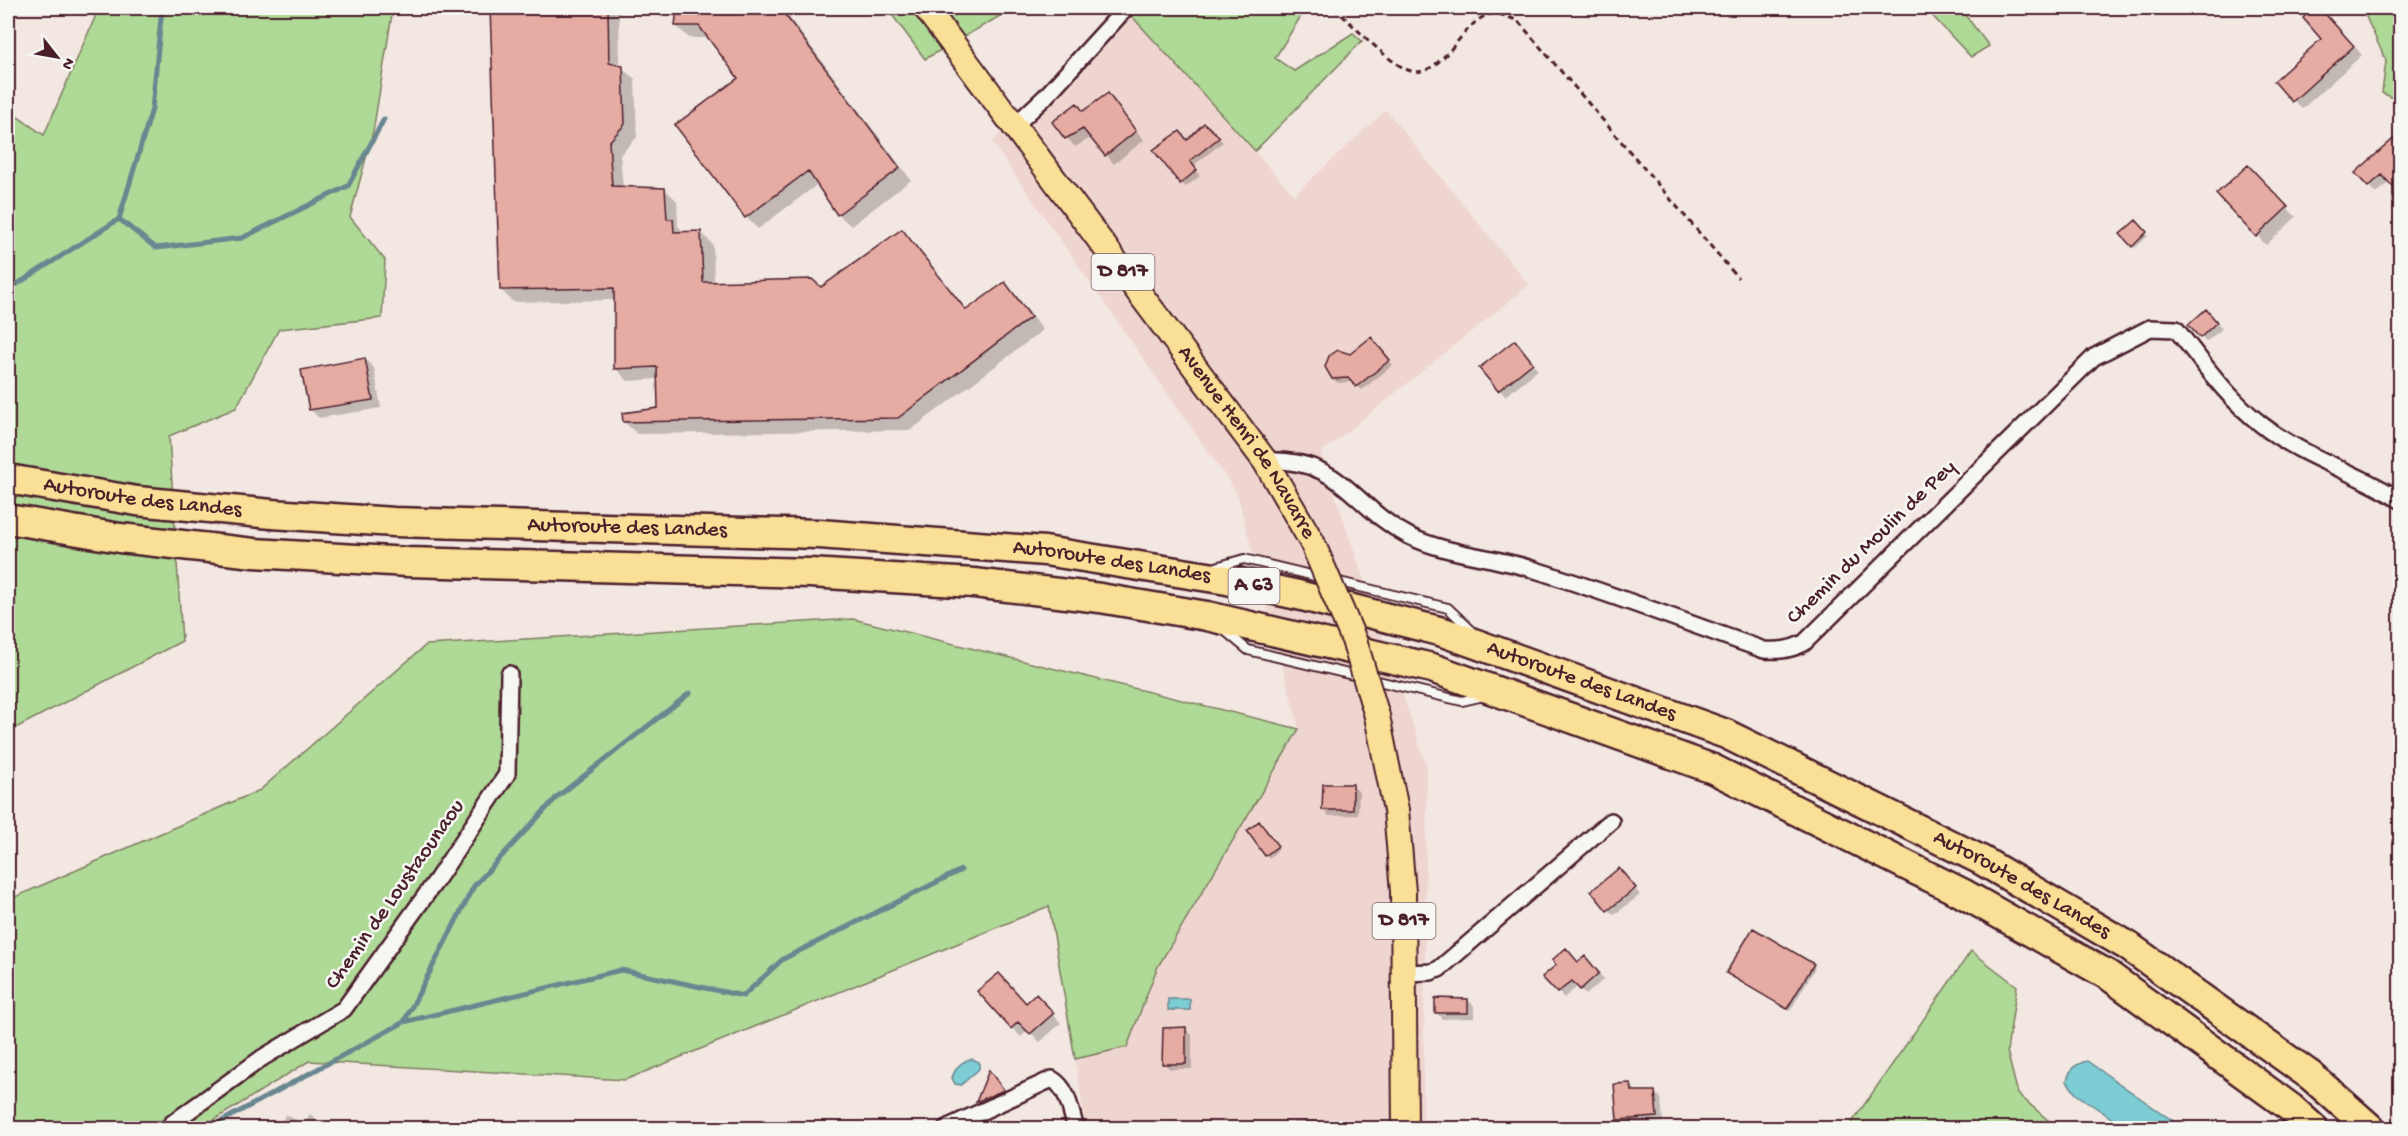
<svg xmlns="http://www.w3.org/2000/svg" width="2408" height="1136" font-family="'Gochi Hand',sans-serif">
<rect width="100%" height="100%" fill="#f3e7e2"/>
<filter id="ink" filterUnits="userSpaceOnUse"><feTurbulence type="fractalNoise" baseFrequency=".0167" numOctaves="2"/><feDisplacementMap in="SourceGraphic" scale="12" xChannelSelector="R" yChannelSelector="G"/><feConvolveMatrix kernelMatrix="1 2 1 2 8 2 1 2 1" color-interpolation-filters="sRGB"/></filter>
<g filter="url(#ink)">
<!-- built -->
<path fill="#efd5cf" d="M1127 11 1294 195 1386 110 1529 285 1321 453 1427 767 1423 1128H1086L1075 1059 1127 1047 1156 968 1299 728 1237 493 992 142Z"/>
<!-- green -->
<path fill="#afd996" stroke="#7c7c60" stroke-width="1.5" d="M99 8H393L373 132 350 217 385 260 382 318 279 329 236 408 169 436 182 641 8 732V110L44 135Z
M887 8H1014L925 59Z
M1133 8H1306L1275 58 1294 71 1353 33 1362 41 1255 151 1127 11Z
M1925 8H1960L1989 46 1971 57Z
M2362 8H2400V101L2382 93 2386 61Z
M853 619 1299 729 1157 968 1127 1047 1075 1059 1049 906 625 1080 309 1061 201 1128H8V900L260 790 426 645Z
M1971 951 2017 986 2007 1051 2018 1094 2057 1128H1848Z"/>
<!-- water -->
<path fill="#7ccdd4" stroke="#688790" stroke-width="1.5" d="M1168 999H1190V1010H1168Z
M972 1059 979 1062V1069L961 1085 955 1084 952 1078C955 1068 961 1061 972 1059Z
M2087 1061 2183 1128H2126L2076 1094 2067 1081C2070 1068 2074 1065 2087 1061Z"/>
<!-- shadow -->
<path fill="#0003" d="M492 8H619L620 67 635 79 637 137 620 155 623 188 665 189 677 201 678 226 685 233 701 232 713 245 714 283 821 289 902 231 967 311 1005 284 1017 296 1043 330 911 430 637 434 624 422 659 409 658 379 628 381 615 368V300L513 302 501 290Z
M679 8H782L911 180 851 226 838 214 818 184 758 229 746 217 740 78 710 38H689L676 26Z
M2316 8 2326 14 2362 55 2302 109 2276 81 2323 39 2305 18Z
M1107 95 1144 140 1114 164 1092 137 1075 147 1054 123 1084 112Z
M1204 125 1223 142 1193 166 1200 176 1186 187 1181 183 1188 142Z
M2400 135V192L2390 182 2376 194 2358 173Z
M2257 176 2296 217 2266 245 2218 194Z
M2136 222 2148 236 2135 248 2122 234Z
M2212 317 2222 329 2206 342 2190 325Z
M1376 344 1393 365 1362 390 1354 382 1338 383 1333 379 1350 356Z
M1521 348 1538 370 1505 396 1481 368Z
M365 359 374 368 381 408 319 418 310 409Z
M1353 786 1359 792 1358 815 1329 816 1323 810Z
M1261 825 1279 849 1269 858 1249 831Z
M1625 876 1640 895 1614 915 1609 910Z
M1590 964 1604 979 1586 995 1578 986 1564 998 1544 977Z
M1813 965 1815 968 1790 1011 1731 976Z
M1468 1000 1474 1006V1018L1442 1019 1437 1013Z
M1026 1005H1045L1061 1023 1040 1042 1028 1030 1021 1037 1012 1028Z
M1186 1029 1192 1035V1069H1170L1164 1063Z
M990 1073 1008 1097 983 1107 978 1102Z
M1631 1084 1637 1093 1655 1092 1661 1098 1663 1122 1624 1125 1618 1119Z
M286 1114 303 1125 310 1114 327 1128H282L279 1126Z
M1293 1121H1320L1325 1128H1255V1125L1294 1126Z
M861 1123 866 1128H849Z"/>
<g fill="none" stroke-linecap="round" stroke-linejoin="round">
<!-- stream -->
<path stroke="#688790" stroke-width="5" d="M119 219 156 248 242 238 348 186 384 119
M8 290 119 219 152 109 162 8
M404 1022 621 970 743 996 783 959 961 870
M209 1128 404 1022 474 886 557 797 690 693"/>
</g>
<!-- building -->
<path fill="#e6aba3" stroke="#4a1f2b" stroke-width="1.5" d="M490 8H608L609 63 623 66 625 124 609 142 612 186 665 188 667 219H673L674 232 701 231 703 282 812 279 821 287 902 229 966 310 1005 282 1031 317 898 418 623 422 622 413 658 408 657 367 614 369V288L500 290Z
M677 8H780L900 168 837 215 808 171 745 218 675 125 738 78 699 26H675Z
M2313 8H2320L2354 46 2292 102 2274 81 2321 39 2303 18Z
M1108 93 1136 131 1105 156 1083 129 1065 139 1052 122 1077 103 1083 111Z
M1204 123 1220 137 1190 161 1197 170 1180 184 1153 150 1180 131 1187 140Z
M2400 133V178L2392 186 2382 175 2368 187 2355 173Z
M2248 165 2288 207 2256 237 2216 194Z
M2136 220 2147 232 2132 247 2120 234Z
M2206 309 2217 322 2200 338 2188 325Z
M1371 337 1390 360 1356 387 1348 378 1332 379 1325 367 1329 356 1338 350 1350 354Z
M1515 340 1533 363 1498 391 1479 368Z
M365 358 373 400 309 410 301 370Z
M1323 784H1353V810H1322Z
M1259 821 1278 846 1265 856 1247 831Z
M1619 868 1636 888 1607 911 1591 891Z
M1753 928 1814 964 1787 1009 1726 973Z
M1566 948 1578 962 1585 956 1599 973 1580 990 1572 981 1557 993 1542 977 1556 965 1552 960Z
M999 973 1026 1003 1036 994 1054 1013 1030 1034 1018 1022 1011 1029 977 991Z
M1435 998 1468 999V1013H1435Z
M1186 1027V1064H1162L1163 1028Z
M989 1070 1004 1090 976 1102Z
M1631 1083 1632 1091H1655L1657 1117 1617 1120 1614 1084Z"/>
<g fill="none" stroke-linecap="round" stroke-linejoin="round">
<!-- lane casing -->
<g stroke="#4a1f2b" stroke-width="12">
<path id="lane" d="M1216 567 1244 559 1323 578
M1335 581 1448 608 1472 631
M1224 630 1248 650 1462 701 1484 696"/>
</g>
<!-- street casing -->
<g stroke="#4a1f2b" stroke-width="20">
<path id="street" d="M1014 126 1045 97 1126 8
M1265 461C1343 458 1351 506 1409 536 1446 554 1494 557 1532 569 1610 593 1687 623 1764 650 1779 651 1790 650 1804 643L2094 357 2150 328 2176 329C2203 363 2228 399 2262 425 2304 458 2357 472 2400 500
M1405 973 1431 972 1439 969 1611 821
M170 1128 171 1124 262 1058 344 1009 438 878 507 774 509 674
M946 1128 1052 1079C1069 1089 1070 1111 1076 1128"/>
</g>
<!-- primary casing -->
<g stroke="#4a1f2b" stroke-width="28">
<g id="primary">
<path id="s1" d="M926 8 1265 461 1312 542"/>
<path d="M1377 716 1396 810 1403 892 1405 1128"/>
</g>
</g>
<!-- highway casing -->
<g stroke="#4a1f2b" stroke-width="33">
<g id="highway">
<path id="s2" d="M8 479 137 501 272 514 394 522 819 534 1045 551 1227 580 1298 595 1443 632 1726 734 1981 860 2128 946 2311 1076 2370 1128"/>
<path d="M8 519 120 538 254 553 408 562 810 573 974 583 1100 598 1207 616 1432 668 1713 769 1962 893 2108 975 2291 1108 2313 1128"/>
</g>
</g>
<!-- path -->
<path stroke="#4a1f2b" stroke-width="3" stroke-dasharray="6 4.5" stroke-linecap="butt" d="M1334 8C1353 24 1386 61 1408 70 1442 83 1463 17 1492 14 1500 13 1511 18 1518 21L1738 278"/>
<!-- lane -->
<use href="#lane" stroke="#f6f6f2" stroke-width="8"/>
<!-- street -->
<use href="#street" stroke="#f6f6f2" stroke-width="15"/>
<!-- primary -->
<use href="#primary" stroke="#fadf96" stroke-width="24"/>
<!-- highway -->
<use href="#highway" stroke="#fadf96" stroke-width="28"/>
<!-- primary-bridge casing -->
<g stroke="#4a1f2b" stroke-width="28" stroke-linecap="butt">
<path id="primary-bridge" d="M1312 542 1354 640 1377 716"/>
</g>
<!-- primary-bridge -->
<use href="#primary-bridge" stroke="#fadf96" stroke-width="24"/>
</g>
</g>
<g text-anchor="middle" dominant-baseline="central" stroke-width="5" stroke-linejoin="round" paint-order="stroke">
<!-- shield labels -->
<g fill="#f6f6f2" stroke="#7e6067" stroke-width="1.5">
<rect x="1091.5" y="254" width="63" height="36" rx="4.5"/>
<rect x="1228.5" y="568" width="51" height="36" rx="4.5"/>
<rect x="1372.5" y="903" width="63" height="36" rx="4.5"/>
</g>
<g font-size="21" font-weight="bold" fill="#4a1f2b">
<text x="1123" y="272">D 817</text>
<text x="1254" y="586">A 63</text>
<text x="1404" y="921">D 817</text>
</g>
<!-- street labels -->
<g font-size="22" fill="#4a1f2b" stroke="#f6f6f2">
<text stroke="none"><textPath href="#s1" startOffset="540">Avenue Henri de Navarre</textPath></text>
<text stroke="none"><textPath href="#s2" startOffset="136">Autoroute des Landes</textPath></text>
<text stroke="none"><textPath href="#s2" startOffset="622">Autoroute des Landes</textPath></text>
<text transform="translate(1872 543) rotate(-44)">Chemin du Moulin de Pey</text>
<text stroke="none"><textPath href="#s2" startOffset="1108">Autoroute des Landes</textPath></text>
<text stroke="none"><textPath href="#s2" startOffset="1594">Autoroute des Landes</textPath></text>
<text stroke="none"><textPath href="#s2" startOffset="2080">Autoroute des Landes</textPath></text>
<text transform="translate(396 895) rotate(-55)">Chemin de Loustaounaou</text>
</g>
</g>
<!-- margin -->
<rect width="2408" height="1136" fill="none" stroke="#f6f6f2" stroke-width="30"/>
<rect x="15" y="15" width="2378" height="1106" fill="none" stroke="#4a1f2b" stroke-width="2" filter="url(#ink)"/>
<!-- north arrow -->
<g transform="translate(57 57) rotate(121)" stroke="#f6f6f2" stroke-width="4.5" paint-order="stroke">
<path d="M0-4.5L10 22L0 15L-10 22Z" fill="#4a1f2b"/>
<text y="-9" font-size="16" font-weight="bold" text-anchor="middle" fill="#4a1f2b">N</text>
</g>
</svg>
